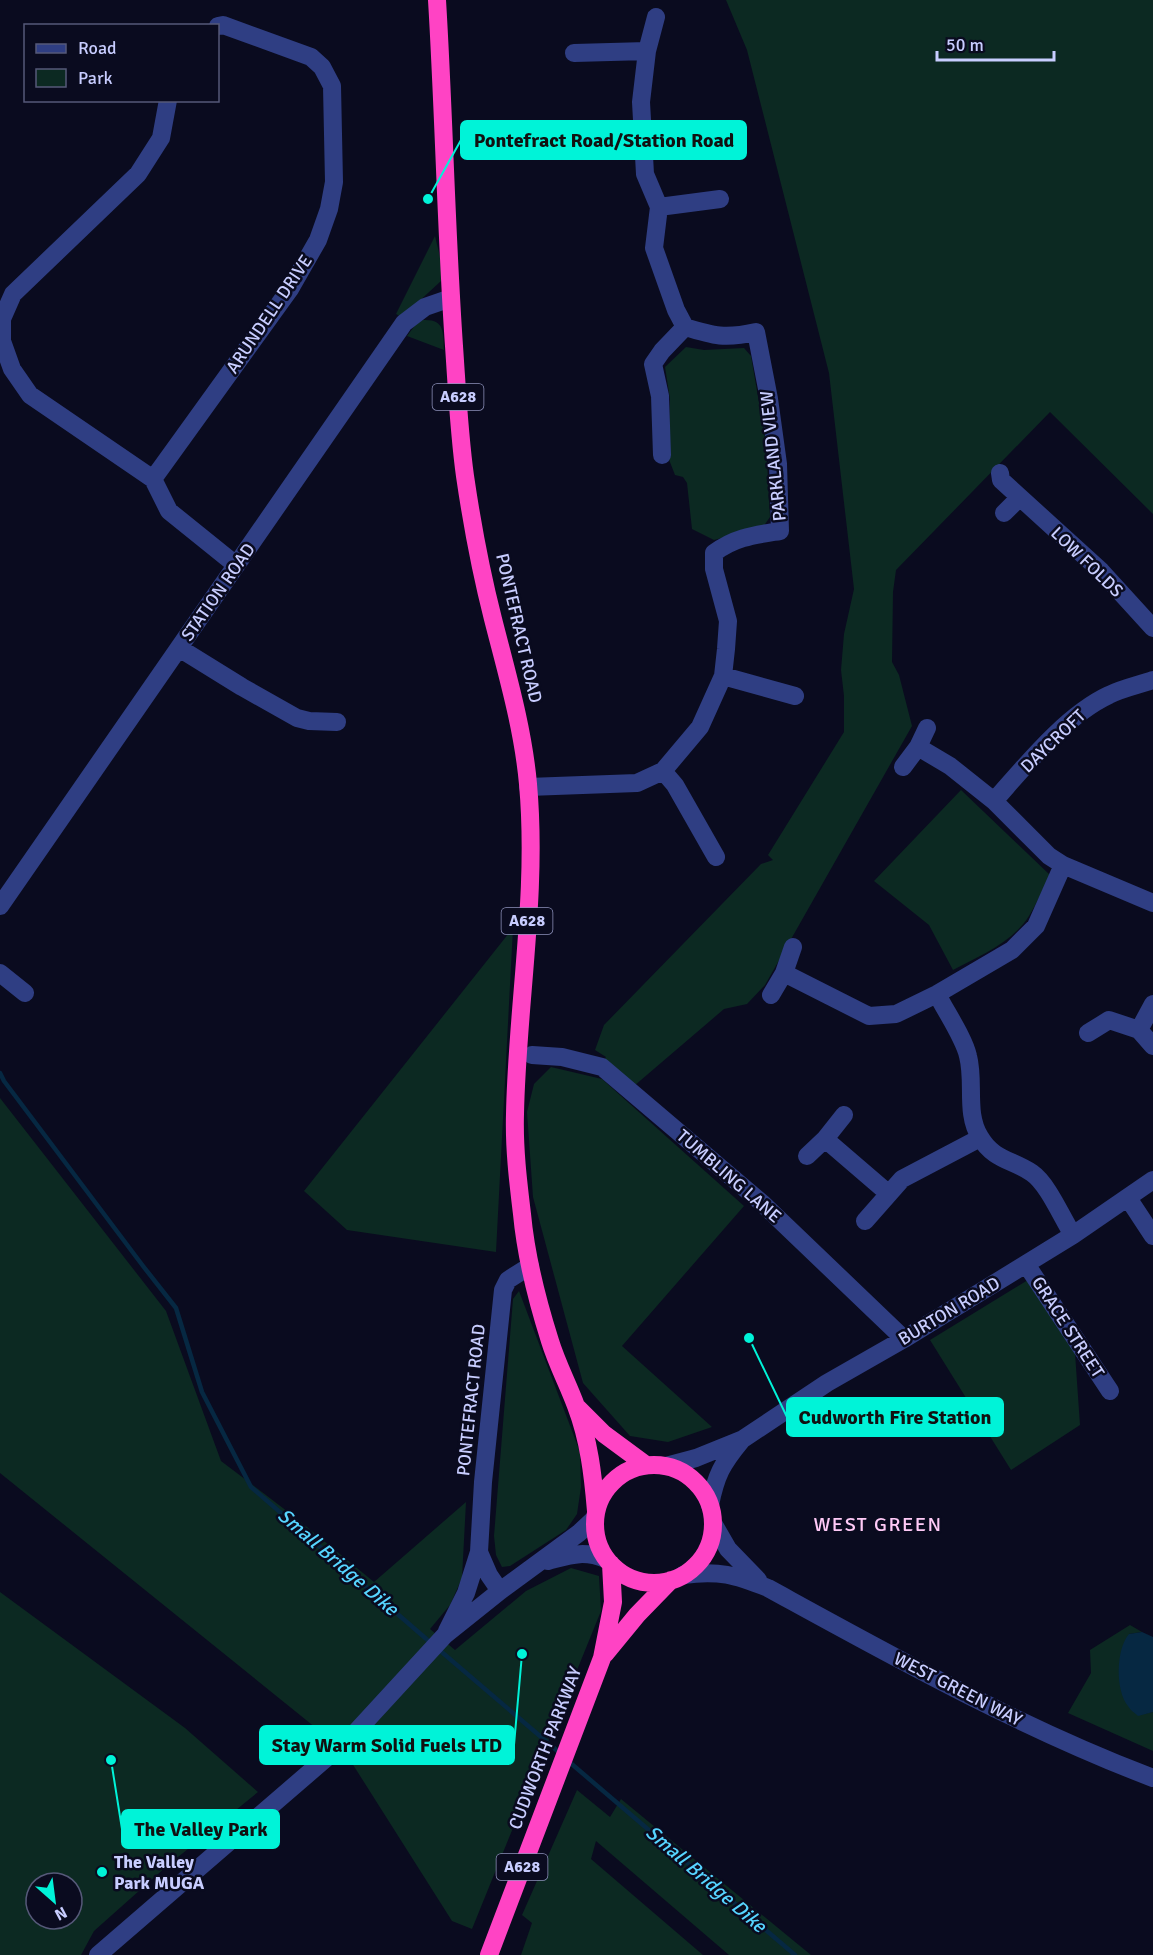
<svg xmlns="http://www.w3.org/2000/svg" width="1153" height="1955" font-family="Signika,sans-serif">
<rect width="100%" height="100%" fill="#0a0b1f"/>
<!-- green -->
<path fill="#0c2922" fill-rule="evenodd" d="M726 0H1153V514L1050 412 896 570 893 592 892 662 899 675 912 726 765 985 747 1004 724 1009 634 1086 602 1063 606 1057 595 1050 604 1025 761 864 773 860 768 855 844 732V696L841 670 844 634 854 589 829 373 747 50Z
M435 236 442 265 441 281 402 317 396 314Z
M423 320C445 319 443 332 444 350L407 336 416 324Z
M686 347 704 350 744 348 751 356 766 443 770 517 763 527 714 540 692 529 687 483 683 477 675 475 668 457 670 399 665 367Z
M961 790 1050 875C1043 888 1037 903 1029 916 1012 943 979 956 953 970L929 925 874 881Z
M513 928 496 1252 347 1230 304 1191Z
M551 1067 602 1079 744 1206 622 1346 712 1427 668 1442 630 1436 583 1383 533 1197 527 1112 534 1084Z
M0 1098 166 1311 221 1461 296 1518 374 1582 466 1502 462 1578 450 1605 430 1629 455 1650 526 1591 571 1568 599 1576 601 1611 472 1929 452 1921 350 1760 316 1728 0 1473Z
M1028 1280 1075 1353 1080 1425 1011 1470 930 1340Z
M519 1291 580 1452 581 1487 577 1514 566 1530 510 1566 502 1567 496 1555 494 1536 513 1299Z
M0 1592 185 1728 258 1792 167 1866 94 1931 81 1955H0ZM36 1883H72V1919H36Z
M1130 1625 1142 1632 1129 1634 1138 1715 1153 1712V1751L1068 1713 1091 1673 1090 1650Z
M577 1790 610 1817 621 1799 811 1955H729L596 1841 591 1859 703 1955H521L532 1923 522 1915Z"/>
<!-- water -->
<path fill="#062842" d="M1142 1632 1153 1637V1712L1138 1716C1135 1713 1130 1710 1128 1706 1115 1690 1116 1649 1129 1634Z"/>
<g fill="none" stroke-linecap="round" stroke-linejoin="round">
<!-- stream -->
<path stroke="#062842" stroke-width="4.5" d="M0 1073 4 1081 143 1266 176 1308 202 1392 251 1487 431 1643
M437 1648 561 1754
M567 1760 795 1955"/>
<!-- minor -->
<path stroke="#2f3e83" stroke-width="18" d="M574 53 647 51
M168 100 161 138 138 174 13 294 2 319V341L12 369 30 395 153 479 169 511 236 565
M659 207 720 199
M662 455 660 396 653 364 662 351 685 327
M1000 473 1001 480 1101 571 1153 628
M153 479 290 289 318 240 329 209 334 182 332 86 322 67 311 57 223 25 218 26
M1004 513 1019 498
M179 648 242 687 297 718 309 721 337 722
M723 676 795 696
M918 747 950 766 994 801 1049 856 1063 865 1153 903
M903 767 918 747 927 728
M663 771 675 785 716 857
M528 787 637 783 663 771 700 727 723 676 726 649 728 621 714 569V553C735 537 755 535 780 531L778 464 769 399 756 332C725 339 714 336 685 327L676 310 654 248 659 207 645 174 641 102 647 51 656 17
M994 801C1026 765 1066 715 1109 695 1123 688 1139 685 1153 680
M0 906 404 323 425 307 451 298
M0 973 25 993
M784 973 869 1016 896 1014 937 994 1012 950 1036 926 1063 865
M937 994C946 1012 964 1038 968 1056 975 1083 965 1113 980 1137 993 1160 1013 1160 1032 1173 1048 1184 1062 1218 1073 1235
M771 995 784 973 793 947
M1139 1030 1153 1004
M1088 1033 1109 1020 1139 1030 1153 1046
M532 1055 562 1057 602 1067 762 1203 904 1339
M825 1139 889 1194
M807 1156 825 1139 844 1115
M1128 1198 1153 1236
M865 1221 902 1179 980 1138
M1026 1264 1110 1391
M666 1466 696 1458 743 1439 827 1383 904 1339 1073 1235 1153 1180
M710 1505C716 1475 722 1464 741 1441
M713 1523 728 1549 758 1580
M479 1552 489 1575 500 1591
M548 1561C571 1555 583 1550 606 1559
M683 1575C719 1570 735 1575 768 1588 894 1657 1019 1727 1153 1778
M447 1631 466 1593 479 1552 483 1482 503 1290 508 1280 530 1266
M98 1955 353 1735 445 1635 500 1591 579 1533 595 1518"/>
<!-- highway -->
<path stroke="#ff43c4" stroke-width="18" d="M437 0C444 115 446 230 454 346 457 389 459 433 465 476 472 524 481 572 493 619 507 674 523 728 528 784 538 895 517 1005 515 1114 514 1148 518 1181 522 1214 526 1257 537 1300 550 1341 557 1364 568 1384 576 1406 589 1440 593 1475 596 1511
M578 1408 604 1434 646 1465
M595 1524a59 59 0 1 1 118 0a59 59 0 1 1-118 0Z
M605 1654 637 1615 671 1580
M489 1955 602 1658 613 1602 611 1564"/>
</g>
<!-- markers -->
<circle fill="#00f3d8" stroke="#0a0b1f" stroke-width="2" cx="102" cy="1872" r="6"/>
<g text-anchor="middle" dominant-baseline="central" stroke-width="5" stroke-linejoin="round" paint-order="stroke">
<!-- shield labels -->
<g fill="#0a0b1f" stroke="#8f93bc" stroke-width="1.5">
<rect x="432.5" y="384" width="51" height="26" rx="4.5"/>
<rect x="501.5" y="908" width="51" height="26" rx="4.5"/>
<rect x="496.5" y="1854" width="51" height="26" rx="4.5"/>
</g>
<g font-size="16" font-weight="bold" fill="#c8cdff">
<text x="458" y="397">A628</text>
<text x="527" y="921">A628</text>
<text x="522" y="1867">A628</text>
</g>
<!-- street labels -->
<g font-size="18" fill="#c8cdff" stroke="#0a0b1f">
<text transform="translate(269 314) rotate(-56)">ARUNDELL DRIVE</text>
<text transform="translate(773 456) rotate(-96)">PARKLAND VIEW</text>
<text transform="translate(1087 562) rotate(44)">LOW FOLDS</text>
<text transform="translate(218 592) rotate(-55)">STATION ROAD</text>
<text transform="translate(519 628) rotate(77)">PONTEFRACT ROAD</text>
<text transform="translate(1053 741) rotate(-44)">DAYCROFT</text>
<text transform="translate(729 1176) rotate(41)">TUMBLING LANE</text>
<text transform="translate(949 1311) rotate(-31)">BURTON ROAD</text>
<text transform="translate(1068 1327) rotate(57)">GRACE STREET</text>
<text transform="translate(471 1400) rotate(-84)">PONTEFRACT ROAD</text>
<text transform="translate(958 1689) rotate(27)">WEST GREEN WAY</text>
<text transform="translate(545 1748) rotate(-69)">CUDWORTH PARKWAY</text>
</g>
<!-- poi labels -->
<g font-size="18" font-weight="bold" fill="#c8cdff" stroke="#0a0b1f" text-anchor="start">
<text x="114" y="1862">The Valley<tspan x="114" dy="21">Park MUGA</tspan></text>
</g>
<!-- neighbourhood labels -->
<g font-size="20" letter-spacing="1.5" fill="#ffcaf7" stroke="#0a0b1f">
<text x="878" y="1524">WEST GREEN</text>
</g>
<!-- water labels -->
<g font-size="20" font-style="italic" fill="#56d4ff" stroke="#0a0b1f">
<text transform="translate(338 1562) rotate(41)">Small Bridge Dike</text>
<text transform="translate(706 1879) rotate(41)">Small Bridge Dike</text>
</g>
</g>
<!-- callouts -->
<path fill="none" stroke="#00f3d8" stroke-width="2" d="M428 199L461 140M749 1338L787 1417M522 1654L514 1745M111 1760L122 1829"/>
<g fill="#00f3d8" stroke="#0a0b1f" stroke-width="2">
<circle cx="428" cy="199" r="6"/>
<circle cx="749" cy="1338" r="6"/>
<circle cx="522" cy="1654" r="6"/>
<circle cx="111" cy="1760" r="6"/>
</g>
<g fill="#00f3d8" stroke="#00f3d8" stroke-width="2">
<rect x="461" y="121" width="285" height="38" rx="6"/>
<rect x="787" y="1398" width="216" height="38" rx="6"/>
<rect x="260" y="1726" width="254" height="38" rx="6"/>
<rect x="122" y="1810" width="157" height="38" rx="6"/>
</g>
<g font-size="20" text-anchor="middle" font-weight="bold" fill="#111">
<text x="604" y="147">Pontefract Road/Station Road</text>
<text x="895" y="1424">Cudworth Fire Station</text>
<text x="387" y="1752">Stay Warm Solid Fuels LTD</text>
<text x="201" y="1836">The Valley Park</text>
</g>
<!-- legend -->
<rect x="24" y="24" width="195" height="78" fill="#0a0b1f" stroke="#565979" stroke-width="1.5"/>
<rect x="36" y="44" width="30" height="9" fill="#2f3e83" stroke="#565979" stroke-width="1.5"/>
<text x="78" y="54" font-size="18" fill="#c8cdff">Road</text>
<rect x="36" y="69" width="30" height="18" fill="#0c2922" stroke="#565979" stroke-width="1.5"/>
<text x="78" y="84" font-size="18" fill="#c8cdff">Park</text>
<!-- north arrow -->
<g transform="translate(54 1901) rotate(152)"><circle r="28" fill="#0a0b1f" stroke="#565979" stroke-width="1.5"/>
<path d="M0-4.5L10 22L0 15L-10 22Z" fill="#00f3d8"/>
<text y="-9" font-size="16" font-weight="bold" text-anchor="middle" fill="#c8cdff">N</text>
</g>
<!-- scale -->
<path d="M937 51v9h117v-9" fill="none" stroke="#c8cdff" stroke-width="3"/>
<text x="946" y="51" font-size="18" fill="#c8cdff" stroke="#0a0b1f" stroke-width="4.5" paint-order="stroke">50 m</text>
</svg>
